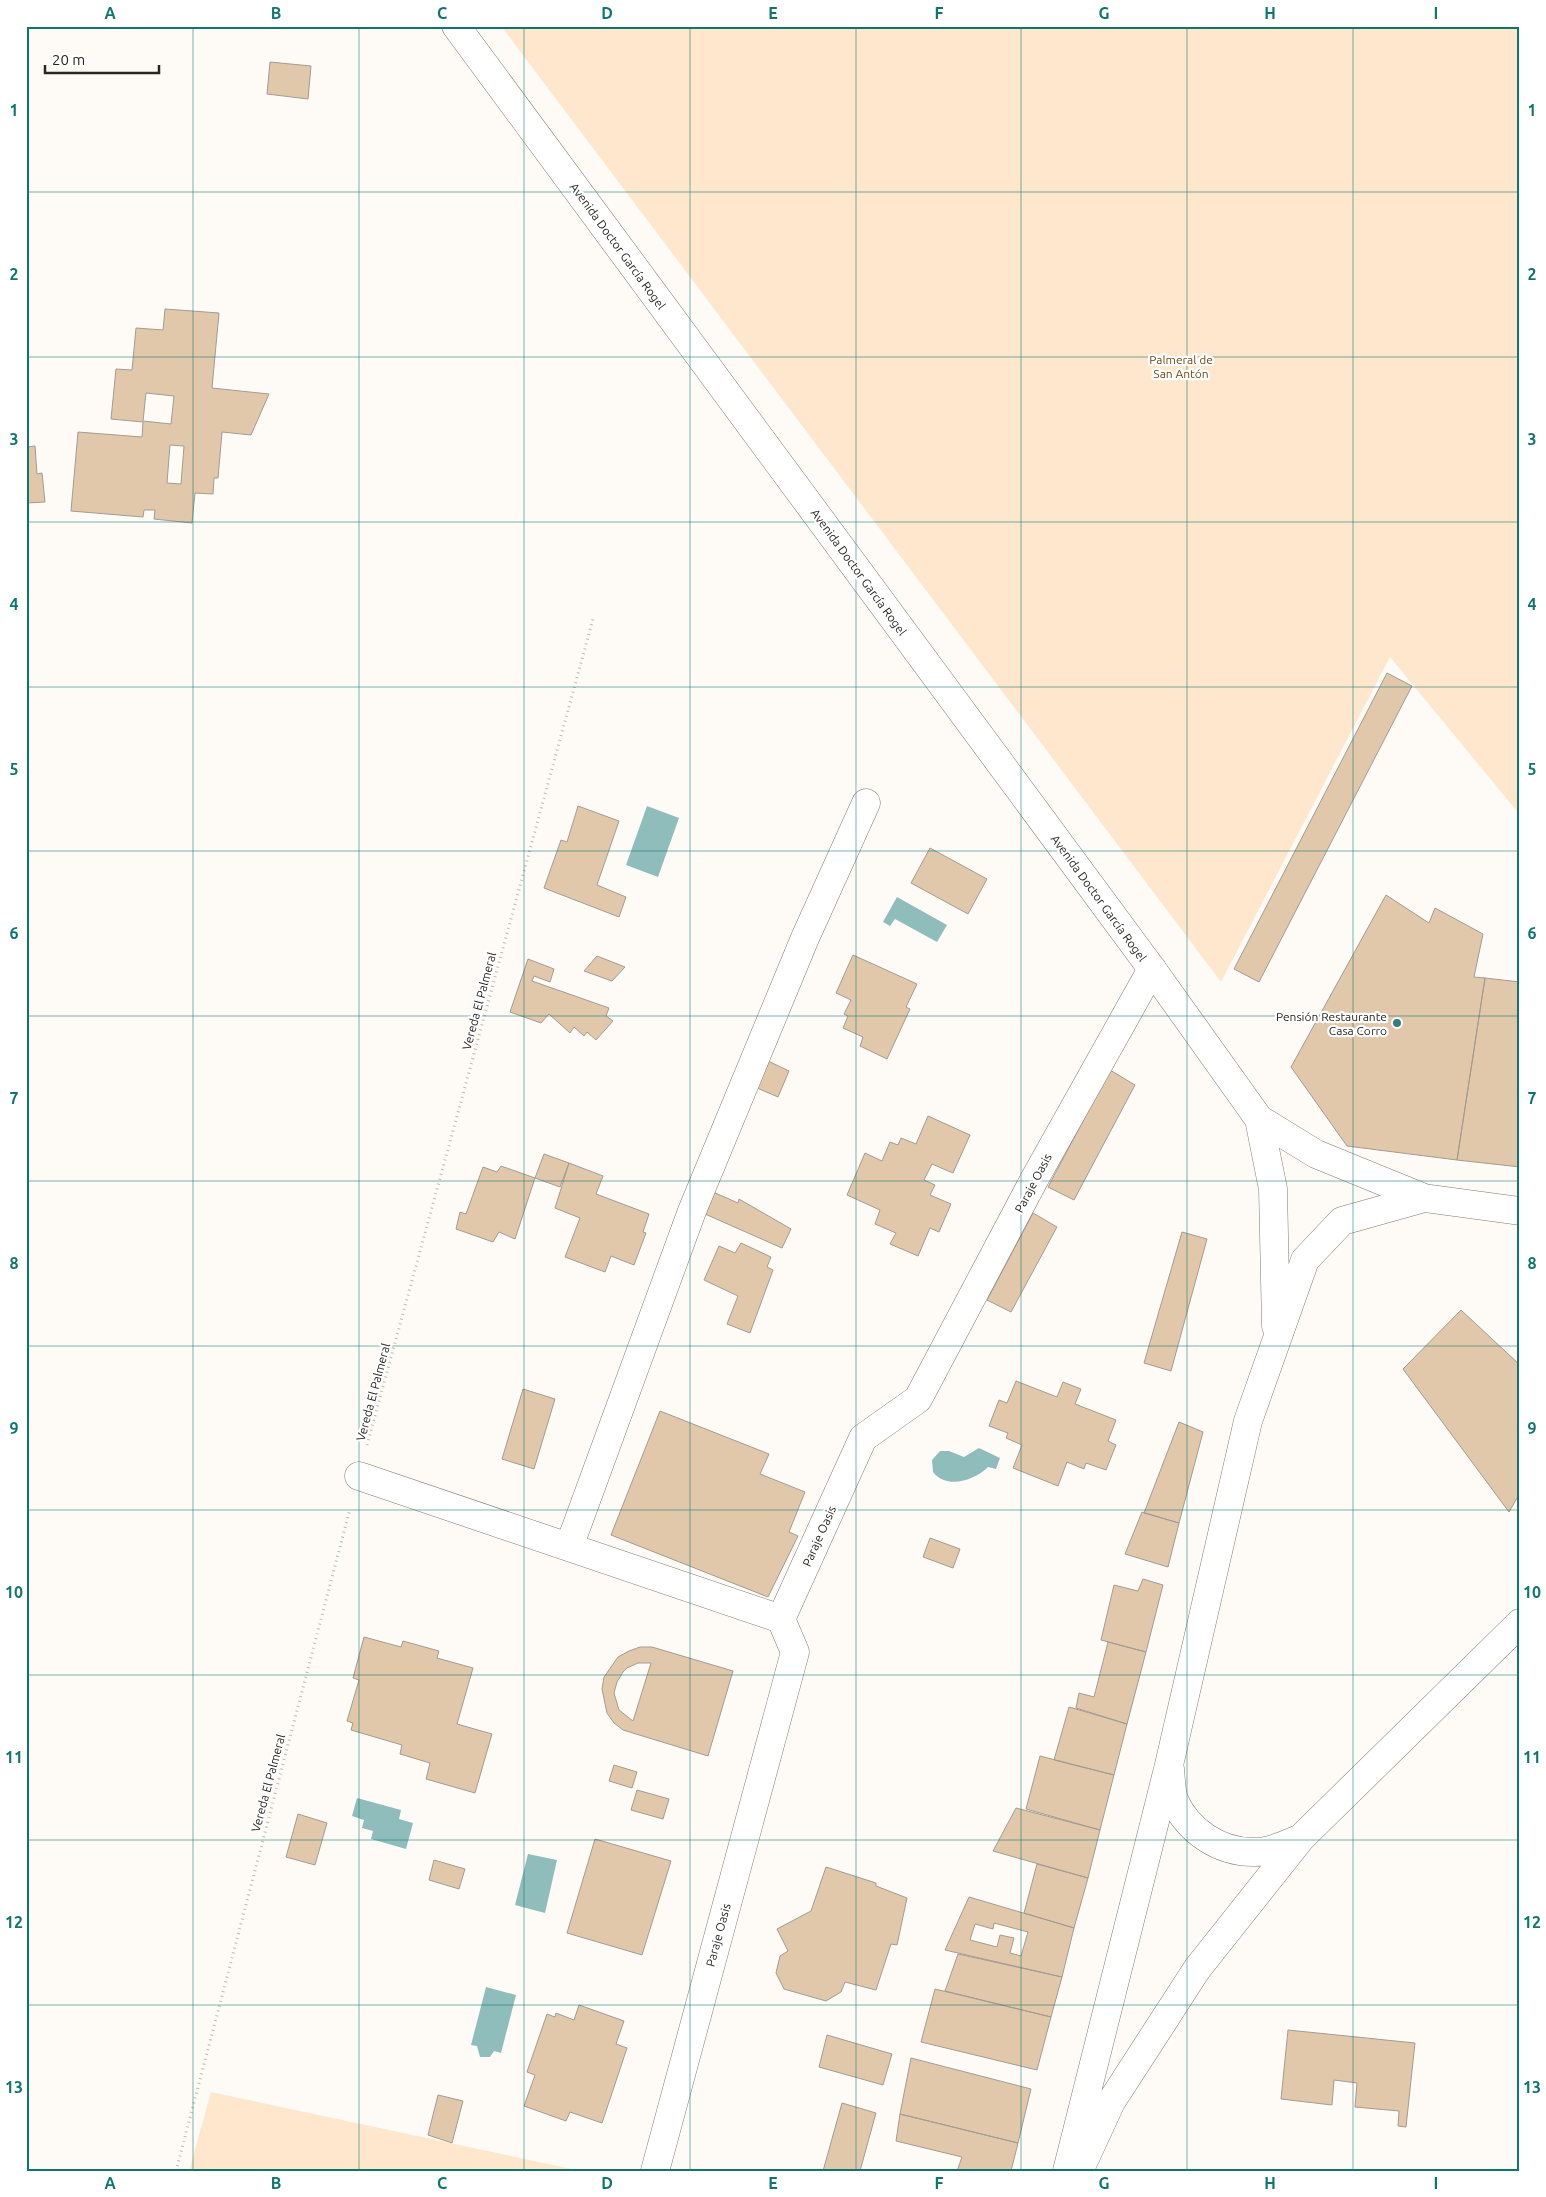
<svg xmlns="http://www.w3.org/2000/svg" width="1546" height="2197" font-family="Ubuntu,sans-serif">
<rect width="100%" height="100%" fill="#fefbf7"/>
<!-- green -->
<path fill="#fee7cc" d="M501 26H1520V815L1390 657 1221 982Z
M211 2092 581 2171H189Z"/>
<!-- water -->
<path fill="#8ebdbc" d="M647 806 679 818 658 877 626 865Z
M897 897 947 925 937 942 895 919 890 926 883 922Z
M979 1448 1000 1458 996 1469 988 1467C975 1480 947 1490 933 1472L932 1460 940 1451H949L964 1457Z
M357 1798 401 1810 399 1819 413 1823 406 1849 371 1839 373 1831 362 1828 364 1820 352 1816Z
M528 1854 557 1860 545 1913 515 1905Z
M486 1987 516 1995 501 2053 494 2051 490 2057H480L477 2046 471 2045Z"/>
<!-- building -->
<path fill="#e1c8aa" stroke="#a39b93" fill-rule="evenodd" d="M270 62 311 66 308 99 267 94Z
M165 309 219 313 212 388 269 394 251 435 222 432 218 478H214L213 494 195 493 192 523 154 519 155 510H144L143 517 71 511 78 432 142 437 143 422 111 419 116 369 132 370 136 328 163 330ZM146 393 174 396 171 424 143 421ZM170 445 184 446 181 484 167 483Z
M35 446 37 474 42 473 45 502 26 503V447Z
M1387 673 1412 686 1259 982 1234 969Z
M578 806 619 821 597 885 626 897 619 917 544 888 561 840 567 842Z
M930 848 987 879 968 914 911 883Z
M1386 895 1429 923 1435 908 1483 934 1474 977 1485 978 1457 1160 1347 1146 1291 1067Z
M853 955 917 984 906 1007 910 1009 887 1059 860 1046 863 1037 843 1028 848 1016 844 1014 851 1000 836 993Z
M597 956 625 967 612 981 584 971Z
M528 959 554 969 550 982 534 976 532 981 609 1008 606 1016 613 1021 596 1040 587 1032 584 1036 574 1027 570 1033 549 1014 541 1023 510 1012Z
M1485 978 1520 982V1167L1457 1160Z
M768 1061 789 1071 778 1097 757 1088Z
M1110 1070 1135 1085 1074 1200 1048 1187Z
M928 1116 970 1135 953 1173 932 1164 924 1180 935 1185 930 1195 951 1204 939 1232 930 1228 918 1256 890 1244 896 1233 875 1224 880 1210 847 1195 865 1153 882 1161 890 1142 898 1145 901 1138 916 1144Z
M544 1154 569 1163 560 1187 535 1178Z
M569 1163 603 1176 596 1194 649 1214 643 1232 646 1233 634 1265 611 1256 605 1272 565 1257 580 1218 555 1208Z
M501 1166 535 1178 515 1239 499 1232 493 1242 456 1229 460 1212 466 1214 483 1167 497 1172Z
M713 1192 738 1203 739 1199 791 1229 782 1248 705 1214Z
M1033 1213 1057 1227 1011 1312 987 1300Z
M1182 1232 1207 1239 1171 1371 1144 1363Z
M741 1243 771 1257 767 1267 773 1270 750 1333 727 1324 738 1296 704 1280 719 1246 735 1253Z
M1461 1310 1520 1365V1493L1509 1512 1403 1369Z
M1016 1381 1057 1397 1063 1382 1081 1389 1075 1404 1116 1420 1108 1441 1116 1445 1106 1470 1086 1463 1084 1469 1067 1462 1058 1486 1013 1468 1022 1445 1006 1438 1008 1433 989 1426 999 1400 1007 1403Z
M523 1389 555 1399 534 1469 502 1459Z
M660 1411 769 1454 760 1474 805 1492 789 1532 798 1536 768 1597 611 1535Z
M1179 1422 1203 1432 1179 1523 1144 1513Z
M1142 1512 1179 1523 1168 1567 1125 1554Z
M930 1538 960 1549 953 1568 923 1557Z
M1143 1579 1163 1585 1146 1652 1101 1640 1114 1585 1138 1591Z
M364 1637 401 1647 403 1641 439 1651 437 1658 473 1668 457 1724 492 1734 475 1793 426 1779 430 1763 400 1754 402 1745 351 1730 353 1723 347 1721 359 1680 353 1678Z
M1108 1642 1146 1652 1127 1724 1076 1708 1079 1693 1094 1697Z
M640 1647H652L733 1671 708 1756 623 1730 614 1723 607 1713 602 1689 604 1677 618 1657 629 1651ZM638 1663H651L633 1721 619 1710 614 1693 617 1682 623 1672 627 1668Z
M1069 1707 1127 1724 1114 1775 1054 1760Z
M1040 1756 1114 1775 1100 1830 1026 1809Z
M614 1765 637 1772 632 1788 609 1781Z
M637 1790 669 1799 663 1819 631 1810Z
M1016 1808 1100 1830 1088 1878 993 1851Z
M298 1814 327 1823 315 1865 286 1857Z
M595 1839 671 1861 642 1955 567 1933Z
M434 1860 465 1869 459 1889 429 1880Z
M1037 1864 1088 1878 1074 1928 1024 1913Z
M826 1867 876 1883V1886L907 1898 897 1945 891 1944 876 1990 845 1982 841 1992 826 2001 784 1989 776 1973 780 1956 788 1951 777 1929 811 1911Z
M969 1897 1074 1928 1062 1977 945 1950ZM994 1923 1028 1932 1021 1956 1010 1953 1014 1938 1000 1935 997 1947 970 1940 975 1924 993 1929Z
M958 1954 1062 1977 1051 2017 945 1991Z
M935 1989 1051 2017 1037 2070 921 2042Z
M579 2005 624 2021 616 2044 627 2048 602 2123 570 2112 566 2121 524 2106 535 2075 527 2072 547 2014 555 2017 556 2013 574 2020Z
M1288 2030 1415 2043 1406 2127 1398 2126 1399 2111 1355 2107 1357 2083 1334 2080 1332 2105 1281 2099Z
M827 2035 892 2054 883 2085 819 2067Z
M911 2058 1031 2089 1018 2143 900 2114Z
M438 2095 463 2101 452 2143 428 2135Z
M842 2103 876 2113 860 2171H823Z
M900 2114 1018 2143 1011 2171H957L962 2157 896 2141Z"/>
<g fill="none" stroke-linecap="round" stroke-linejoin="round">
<!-- street casing -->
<g stroke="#817a71" stroke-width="29">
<path id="street" d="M359 1476 781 1619
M569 1547 692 1211 805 938 866 803
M655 2171 795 1652 781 1619 863 1438 918 1399 1035 1178 1152 969"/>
</g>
<!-- secondary casing -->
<g stroke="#817a71" stroke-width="29">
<path id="secondary" d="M456 26 1152 969 1259 1119 1316 1154 1424 1198
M1259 1119 1273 1189 1276 1326
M1170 1769C1171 1778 1171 1791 1174 1800 1188 1831 1219 1852 1253 1852 1268 1853 1288 1844 1301 1838
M1080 2169 1111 2102 1197 1969 1301 1838 1520 1623
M1067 2171 1169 1765 1248 1421 1305 1260 1342 1221 1424 1198 1520 1211"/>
</g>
<!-- path -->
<path stroke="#bdbab6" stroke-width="3" stroke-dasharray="1 4" stroke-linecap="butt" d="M367 1445 593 619
M176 2171 350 1509"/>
<!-- street -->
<use href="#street" stroke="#fff" stroke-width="28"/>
<!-- secondary -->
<use href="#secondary" stroke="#fff" stroke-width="28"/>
</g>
<!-- grid -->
<path fill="none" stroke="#0f766e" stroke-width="1" stroke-opacity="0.55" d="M193 26V2171M359 26V2171M524 26V2171M690 26V2171M856 26V2171M1021 26V2171M1187 26V2171M1353 26V2171M26 192H1520M26 357H1520M26 522H1520M26 687H1520M26 851H1520M26 1016H1520M26 1181H1520M26 1346H1520M26 1510H1520M26 1675H1520M26 1840H1520M26 2005H1520"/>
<!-- markers -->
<circle fill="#347d7d" stroke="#fff" stroke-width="2" cx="1397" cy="1023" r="5"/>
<g text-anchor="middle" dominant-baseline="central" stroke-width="4.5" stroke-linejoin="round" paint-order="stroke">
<!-- street labels -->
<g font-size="12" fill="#282522" stroke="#fff">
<text transform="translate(618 246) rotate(54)">Avenida Doctor García Rogel</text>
<text transform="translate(859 572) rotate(54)">Avenida Doctor García Rogel</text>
<text transform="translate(1099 898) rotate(54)">Avenida Doctor García Rogel</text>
<text transform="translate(479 1001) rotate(-75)">Vereda El Palmeral</text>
<text transform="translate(1033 1183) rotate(-62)">Paraje Oasis</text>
<text transform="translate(373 1392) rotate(-75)">Vereda El Palmeral</text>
<text transform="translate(819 1536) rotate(-66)">Paraje Oasis</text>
<text transform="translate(268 1783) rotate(-75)">Vereda El Palmeral</text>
<text transform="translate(718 1935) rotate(-75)">Paraje Oasis</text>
</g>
<!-- park labels -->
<g font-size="12" fill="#6c4917" stroke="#fff">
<text x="1181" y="359">Palmeral de<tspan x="1181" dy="14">San Antón</tspan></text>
</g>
<!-- poi labels -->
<g font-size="12" fill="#282522" stroke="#fff" text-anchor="end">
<text x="1387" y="1016">Pensión Restaurante<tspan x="1387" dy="14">Casa Corro</tspan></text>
</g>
</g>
<!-- border -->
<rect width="1546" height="2197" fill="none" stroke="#ffffff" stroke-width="55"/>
<!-- scale -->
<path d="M45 65v8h114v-8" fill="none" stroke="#282522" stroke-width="2.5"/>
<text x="52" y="65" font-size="15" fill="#282522" stroke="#ffffff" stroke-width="4" paint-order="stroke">20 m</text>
<rect x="28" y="28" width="1490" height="2142" fill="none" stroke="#0f766e" stroke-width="2"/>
<g font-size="16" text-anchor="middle" font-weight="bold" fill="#0f766e">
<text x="110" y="19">A</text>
<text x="276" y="19">B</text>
<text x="442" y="19">C</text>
<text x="607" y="19">D</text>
<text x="773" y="19">E</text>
<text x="939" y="19">F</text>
<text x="1104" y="19">G</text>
<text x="1270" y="19">H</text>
<text x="1436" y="19">I</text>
<text x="14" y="116">1</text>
<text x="1532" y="116">1</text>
<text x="14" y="280">2</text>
<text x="1532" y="280">2</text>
<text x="14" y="445">3</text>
<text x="1532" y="445">3</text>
<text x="14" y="610">4</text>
<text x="1532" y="610">4</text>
<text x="14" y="775">5</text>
<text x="1532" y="775">5</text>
<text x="14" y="939">6</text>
<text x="1532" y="939">6</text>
<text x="14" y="1104">7</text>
<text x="1532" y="1104">7</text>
<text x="14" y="1269">8</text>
<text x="1532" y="1269">8</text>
<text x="14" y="1434">9</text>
<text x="1532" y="1434">9</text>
<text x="14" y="1598">10</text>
<text x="1532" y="1598">10</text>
<text x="14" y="1763">11</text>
<text x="1532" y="1763">11</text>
<text x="14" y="1928">12</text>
<text x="1532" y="1928">12</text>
<text x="14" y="2093">13</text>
<text x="1532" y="2093">13</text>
<text x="110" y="2189">A</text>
<text x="276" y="2189">B</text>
<text x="442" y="2189">C</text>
<text x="607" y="2189">D</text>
<text x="773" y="2189">E</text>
<text x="939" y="2189">F</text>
<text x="1104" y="2189">G</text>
<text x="1270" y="2189">H</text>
<text x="1436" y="2189">I</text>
</g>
</svg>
